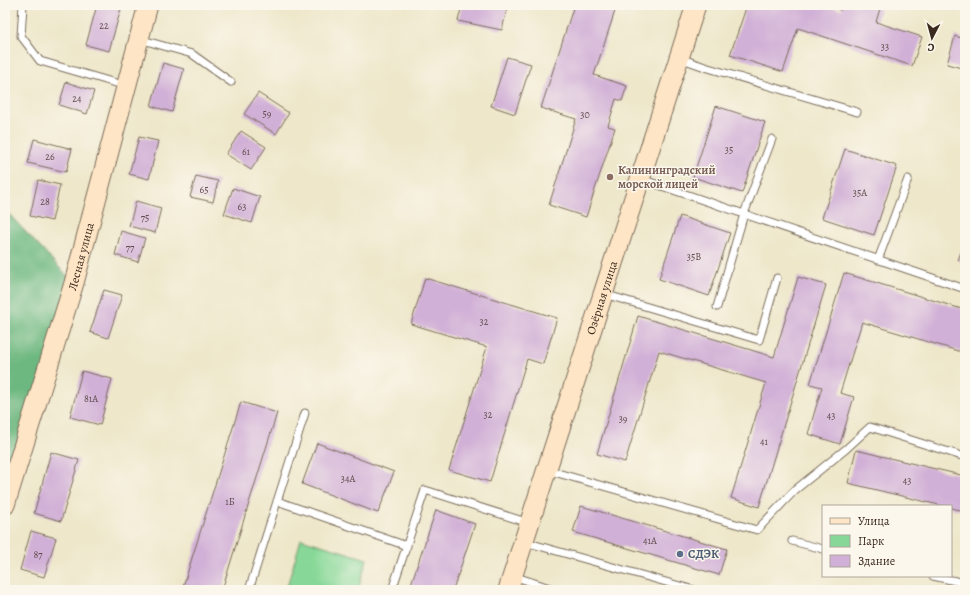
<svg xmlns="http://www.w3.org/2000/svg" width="970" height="595" font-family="Alegreya,serif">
<rect width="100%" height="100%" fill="#fbf7ec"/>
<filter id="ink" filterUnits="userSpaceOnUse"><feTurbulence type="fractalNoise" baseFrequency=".025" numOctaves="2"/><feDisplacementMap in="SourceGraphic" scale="8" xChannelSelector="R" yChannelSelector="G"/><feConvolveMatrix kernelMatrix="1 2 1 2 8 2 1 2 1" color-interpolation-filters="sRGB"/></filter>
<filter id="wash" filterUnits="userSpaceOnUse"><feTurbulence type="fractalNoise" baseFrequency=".012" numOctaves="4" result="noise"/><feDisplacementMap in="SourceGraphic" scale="16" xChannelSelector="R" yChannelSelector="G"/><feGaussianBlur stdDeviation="0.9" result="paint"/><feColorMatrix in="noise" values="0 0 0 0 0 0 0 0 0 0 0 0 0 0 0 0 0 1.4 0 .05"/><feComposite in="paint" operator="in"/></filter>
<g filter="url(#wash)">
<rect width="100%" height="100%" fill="#eee7ca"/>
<!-- green -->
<path fill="#87d898" stroke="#61815b" d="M301 539 367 559 358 590H286Z"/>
<!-- forest -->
<path fill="#6db880" stroke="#54714f" d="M5 210 74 283 5 505Z"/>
<g id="blocks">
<!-- building -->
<path fill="#d1b0d7" d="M97 5H122L109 51 86 45Z
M462 5H508L502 30 458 21Z
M574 5H617L594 75 627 86 622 101 616 99 608 126 615 128 586 217 549 205 576 119 541 108Z
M747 5H825L841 10 842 5H881L876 22 922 37 912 66 798 28 783 72 730 55Z
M955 36 965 39V69L947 64Z
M507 57 531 64 515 114 491 106Z
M163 63 184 69 172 112 151 106Z
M66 82 94 91 87 114 59 105Z
M258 93 289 113 276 134 244 114Z
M716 106 765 122 742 193 693 177Z
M241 131 266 147 251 170 226 154Z
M139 137 158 141 149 179 129 174Z
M34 139 72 149 66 172 28 163Z
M845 149 897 166 874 235 822 218Z
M196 176 218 181 213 202 190 197Z
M38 180 60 185 52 221 30 216Z
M233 188 260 197 252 223 224 214Z
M136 201 161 208 155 233 129 226Z
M680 216 730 233 709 296 659 279Z
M121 231 145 238 138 262 115 255Z
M965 242V263L958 260Z
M844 273 965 310V353L862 322 840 393 854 397 840 444 808 434 822 387 810 384Z
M798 277 826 285 759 507 731 498 766 383 659 351 625 462 597 454 638 316 774 357Z
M425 278 557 318 543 364 527 359 490 482 449 470 487 347 411 324Z
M104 290 122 295 108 338 90 332Z
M82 371 112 379 100 425 70 417Z
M241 402 277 413 222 590H182Z
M317 443 394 472 378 513 302 484Z
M856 450 965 476V511L951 508V506H943L848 483Z
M51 452 79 460 61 521 34 513Z
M581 506 727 549 719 575 573 532Z
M436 510 475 524 453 590H409Z
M31 531 56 538 44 577 20 570Z"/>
</g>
</g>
<g filter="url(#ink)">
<use href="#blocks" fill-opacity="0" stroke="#7a6c5a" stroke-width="1"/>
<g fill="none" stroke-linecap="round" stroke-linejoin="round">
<!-- lane casing -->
<g stroke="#7a6c5a" stroke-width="9">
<path id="lane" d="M23 5 21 36 40 61 126 86
M961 5 965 6
M139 39 192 54 231 82
M680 59 688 61 705 67 857 112
M641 179 965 289
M878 260 908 179
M604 294 759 340 777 278
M717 307 744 214 772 139
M547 470 757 530 795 490 846 449 870 427 965 457
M277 501 407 546
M792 541 823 549
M525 542 694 590
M513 576 556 590
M933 576 965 583
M249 590 305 413
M392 590 425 490 529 523"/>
</g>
<!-- secondary casing -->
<g stroke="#7a6c5a" stroke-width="21">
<g id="secondary">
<path id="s1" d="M5 505 74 283 148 5"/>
<path id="s2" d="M508 590 696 5"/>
</g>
</g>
<!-- lane -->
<use href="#lane" stroke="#fff" stroke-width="7"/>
<!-- secondary -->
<use href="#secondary" stroke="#fee5c5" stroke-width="19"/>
</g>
</g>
<!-- markers -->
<circle fill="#8d6e63" stroke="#fbf7ec" stroke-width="1.5" cx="610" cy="177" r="4"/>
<circle fill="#5c6f8a" stroke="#fbf7ec" stroke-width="1.5" cx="680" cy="554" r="4"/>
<g text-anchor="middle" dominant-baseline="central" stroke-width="3" stroke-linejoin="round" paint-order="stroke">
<!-- number labels -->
<g font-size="10" fill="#604c4c">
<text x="104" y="25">22</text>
<text x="885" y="46">33</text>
<text x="77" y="98">24</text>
<text x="267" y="113">59</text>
<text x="585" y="114">30</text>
<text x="729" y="149">35</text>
<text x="246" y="151">61</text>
<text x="50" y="156">26</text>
<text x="204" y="189">65</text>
<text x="860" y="192">35А</text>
<text x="45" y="201">28</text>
<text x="242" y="206">63</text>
<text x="145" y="217">75</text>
<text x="130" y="247">77</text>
<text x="694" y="256">35В</text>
<text x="484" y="321">32</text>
<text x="91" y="398">81А</text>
<text x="488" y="414">32</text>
<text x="831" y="415">43</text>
<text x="623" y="418">39</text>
<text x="764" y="441">41</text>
<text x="348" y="478">34А</text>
<text x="907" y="480">43</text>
<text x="230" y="501">1Б</text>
<text x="650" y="540">41А</text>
<text x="38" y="554">87</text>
</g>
<!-- education labels -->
<g font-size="12" font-weight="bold" fill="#785e54" stroke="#fbf7ec" text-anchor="start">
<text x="618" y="170">Калининградский<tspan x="618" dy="14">морской лицей</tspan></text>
</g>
<!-- street labels -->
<g font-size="12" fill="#3b2a1e" stroke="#fbf7ec">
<text stroke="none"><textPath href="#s1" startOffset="260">Лесная улица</textPath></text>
<text stroke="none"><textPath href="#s2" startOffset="307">Озёрная улица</textPath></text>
</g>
<!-- service labels -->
<g font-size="12" font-weight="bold" fill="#4e5e75" stroke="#fbf7ec" text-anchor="start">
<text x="688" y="554">СДЭК</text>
</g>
</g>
<!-- margin -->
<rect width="970" height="595" fill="none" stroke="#fbf7ec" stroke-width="20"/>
<!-- legend -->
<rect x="822" y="505" width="130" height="72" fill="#fbf7ec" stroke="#aea59a"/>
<rect x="830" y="518" width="20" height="6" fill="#fee5c5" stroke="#aea59a"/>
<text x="858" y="525" font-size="12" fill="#3b2a1e">Улица</text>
<rect x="830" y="535" width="20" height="12" fill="#87d898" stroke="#aea59a"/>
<text x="858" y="545" font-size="12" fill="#3b2a1e">Парк</text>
<rect x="830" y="555" width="20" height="12" fill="#d1b0d7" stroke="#aea59a"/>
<text x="858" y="565" font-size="12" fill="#3b2a1e">Здание</text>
<!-- north arrow -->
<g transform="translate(932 38) rotate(186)" stroke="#fbf7ec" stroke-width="3" paint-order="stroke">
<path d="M0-3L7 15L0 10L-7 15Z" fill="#3b2a1e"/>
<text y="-6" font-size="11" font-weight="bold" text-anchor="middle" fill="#3b2a1e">С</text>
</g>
</svg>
